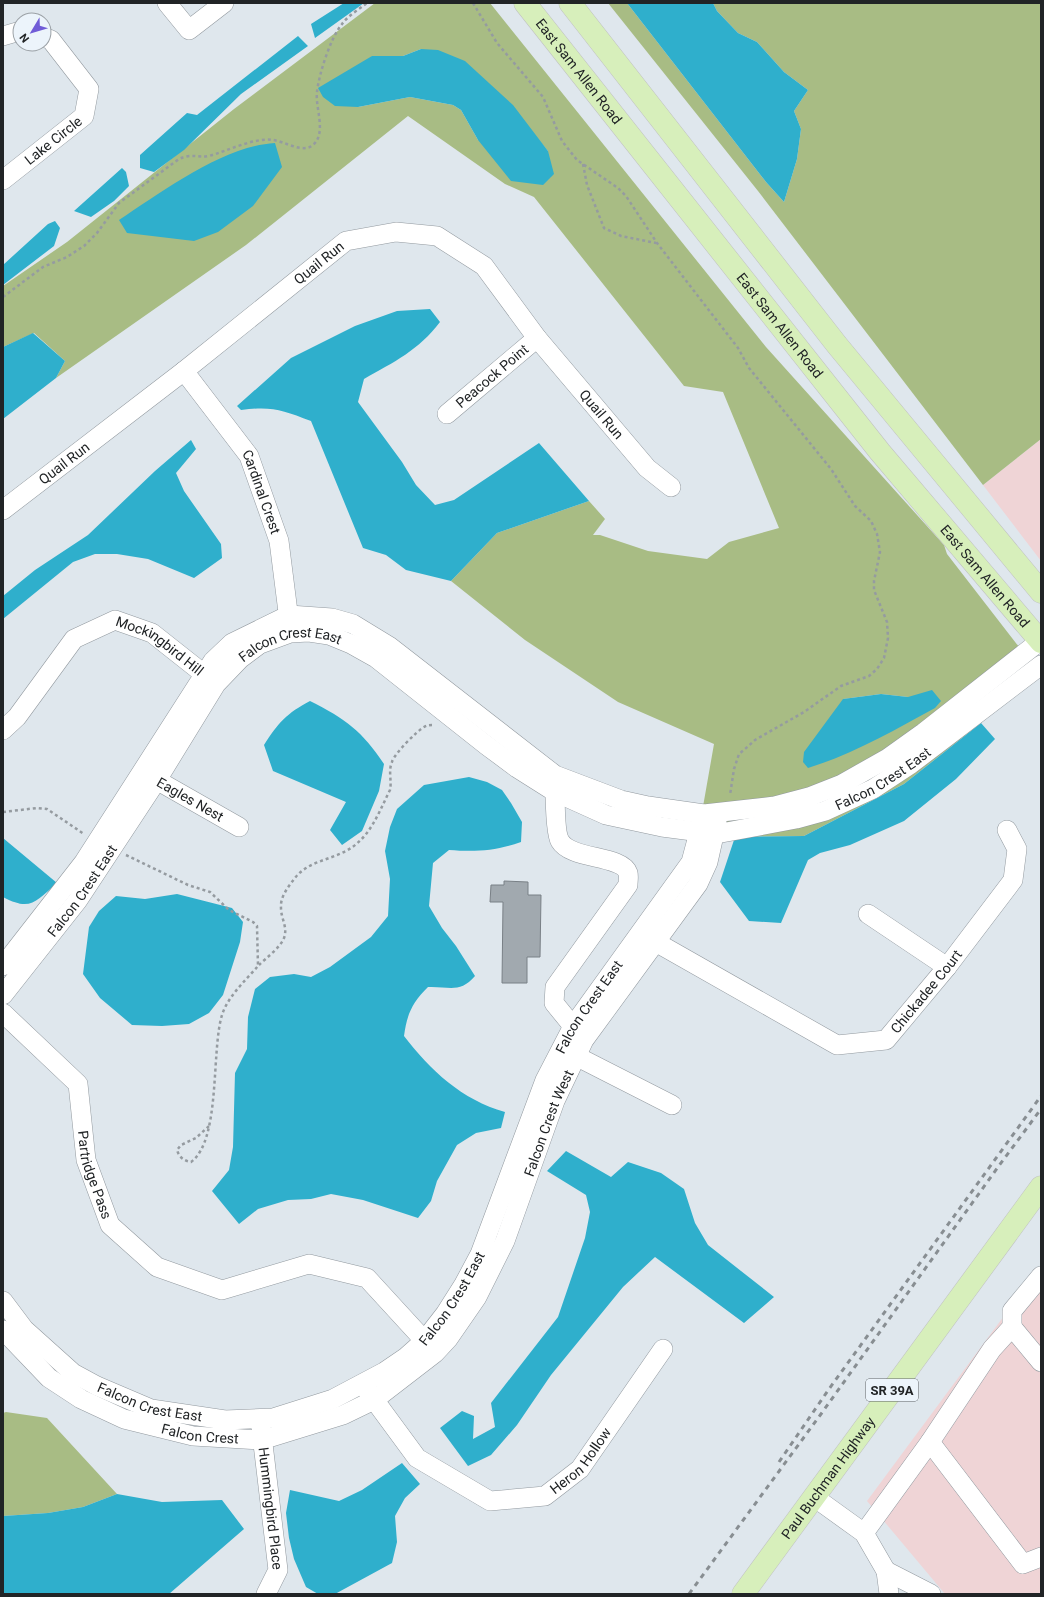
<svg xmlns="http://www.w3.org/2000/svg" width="1044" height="1597" font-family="Roboto,sans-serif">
<rect width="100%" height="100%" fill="#dfe7ed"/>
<!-- industrial -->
<path fill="#efd4d6" d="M1041 439V561L983 485Z
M1041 1266V1594H945L867 1501Z"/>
<!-- green -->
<path fill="#a8bc84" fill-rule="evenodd" d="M375 3H490L766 347 944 545 947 554 1033 665 981 723 904 784 804 836 735 837 701 818 714 744 618 702 525 640 451 581 497 533 589 501 605 519 593 535H600L648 551 707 559 729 542 779 528 723 392 684 386 534 197 505 184 408 116 246 245 56 378 65 361 34 333 3 347V286L67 242 234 109ZM421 49 532 132 548 151 478 140 461 110 453 105 410 97 358 107 372 56H403ZM881 694 908 697 843 699Z
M608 3H627L766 182 784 202 797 159 801 129 794 111 808 90 784 72 757 42 738 33 717 11 713 3H1041V439L983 485 758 191Z
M6 1412 47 1418 117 1494 83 1507 48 1513 3 1516V1413Z"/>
<!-- water -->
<path fill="#2fafcc" d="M344 3H364L315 38 311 24Z
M627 3H713L717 11 738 33 757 42 784 72 808 90 794 111 801 129 797 159 784 202 766 182Z
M298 36 308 46 241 94 184 150 154 172 140 168V155L187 113 197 115Z
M421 49 438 50 465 61 513 105 548 151 554 174 543 185 511 181 478 140 461 110 453 105 410 97 358 107 335 106 323 97 318 88 372 56H403Z
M275 143 282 167 253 206 218 232 194 241 127 233 119 220C162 192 223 146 275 143Z
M122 168 126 172 129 186 114 201 91 217 74 211Z
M55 221 60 228 54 246 3 285V265L48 224Z
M430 309 440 322C419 350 394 362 364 379L358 402 402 462 416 485 435 505 454 500 539 443 589 501 497 533 451 581 406 570 386 555 363 548 311 421C282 410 272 406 241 410L237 406 291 358 355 326 397 311Z
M33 333 65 361 56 378 3 419V347Z
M191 440 196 449 176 473 184 491 221 544 222 558 194 578 148 559 117 554H95L73 562 3 619V596L35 570 88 535 155 471Z
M932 690 941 701 935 708C893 731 853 754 808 768L803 762 804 752 843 699 881 694 908 697Z
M310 701C346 719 362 731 384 764L379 791 362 831 342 845 330 830 346 802 273 771 264 745C278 723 287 713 310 701Z
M981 723 995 739 956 779 904 821 850 845 820 853 808 860 781 923 749 921 720 882 735 837 804 836 904 784Z
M469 777 487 782 502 790 511 803 522 822 521 842C495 851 476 852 449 850L433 863 429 906 442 928 456 946 475 976C460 994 448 986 428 987 412 1003 407 1014 404 1036 430 1070 462 1100 505 1112L501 1128 476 1133 457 1145 437 1181 431 1201 418 1218 363 1200 331 1194 311 1199 288 1200 258 1209 239 1224 212 1191 229 1170 233 1147 235 1073 247 1049 248 1017 255 989 270 977 294 974 311 977 330 967 371 937 388 916 390 879 385 851 390 827 397 809 424 785Z
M3 838 57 883C36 901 31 912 3 897Z
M177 894 232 908 243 922 240 942 223 995 209 1013 189 1024 162 1026 132 1025 100 998 83 974 89 927 99 911 116 896 145 899Z
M566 1151 611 1177 628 1162 661 1173 684 1189 695 1223 708 1245 774 1297 744 1323 655 1257 623 1287 551 1375 517 1425 491 1455 468 1466 440 1428 462 1411 474 1416 473 1439 495 1427 491 1403 558 1317 585 1238 590 1212 586 1195 547 1171Z
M402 1463 420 1484 405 1498 395 1516 397 1542 392 1563 335 1594H318L306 1587 294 1559 289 1538 286 1513 290 1490 339 1501 362 1490Z
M117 1494 162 1502 222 1500 244 1529 169 1594H3V1516L48 1513 83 1507Z"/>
<!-- building -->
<path fill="#a1a9af" stroke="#798086" d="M504 881 528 882V895H541L540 957H527V983H502L503 902H490L491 885H504Z"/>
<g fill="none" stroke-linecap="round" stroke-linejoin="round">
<!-- minor casing -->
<g stroke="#92999f" stroke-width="20">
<g id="minor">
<path d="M167 3 189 30 224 3"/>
<path d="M3 36 20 31"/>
<path id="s1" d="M3 180 84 116 89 89 51 40 44 37"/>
<path id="s2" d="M184 371 249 456 279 541 290 628"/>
<path id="s3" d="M447 414 537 338"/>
<path id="s4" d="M3 510 184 371 346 241 396 232 437 236 484 266 537 338 647 468 671 487"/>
<path id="s5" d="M3 730 17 717 74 639 115 620 152 633 214 682"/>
<path id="s6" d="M146 774 239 827"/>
<path d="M555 783C555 794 555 833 560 841 571 860 622 855 628 873 629 876 628 881 628 885L555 987 554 1003 580 1035"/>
<path d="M868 914 947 967"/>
<path id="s7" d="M645 936 837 1045 886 1040 947 967 1013 880 1017 849 1007 830"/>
<path d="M3 966 84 862 213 661 232 643 289 615 332 618 353 624 389 646 555 775 621 800 648 806 704 814 775 806 809 797 842 784 888 758 923 733 1040 641"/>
<path id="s8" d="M3 995 78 900 157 780 216 684 240 659 260 644 290 633 309 632 329 635 351 644 376 658 486 745 517 768 555 792 606 815 662 827 716 834 796 819 825 811 873 789 911 764 1041 665"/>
<path id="s9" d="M3 1013 78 1084 86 1160 110 1225 157 1267 222 1290 309 1264 367 1278 433 1350"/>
<path d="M566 1051 672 1105"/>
<path id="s10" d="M3 1301 24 1329 73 1373 97 1386 151 1409 225 1420 273 1418 333 1399 384 1372 406 1357 424 1341 445 1314 464 1284 480 1254 545 1080 573 1026 691 862 702 821"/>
<path d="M1012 1327 1041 1362"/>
<path id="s11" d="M3 1330 49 1378 81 1399 124 1419 193 1436 262 1440 343 1415 374 1400 435 1353 448 1339 477 1297 505 1241 555 1101 584 1040 698 884 708 862 717 822"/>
<path id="s12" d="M367 1390 417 1458 490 1501 545 1496 580 1469 663 1349"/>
<path id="s13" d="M261 1427 278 1570 266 1594"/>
<path d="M930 1442 1023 1564 1041 1557"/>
<path d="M814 1497 864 1533 886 1571 889 1594"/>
<path d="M864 1533 930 1442 992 1349 1012 1327V1311L1041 1276"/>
<path d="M886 1571 931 1594"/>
</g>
</g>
<!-- major casing -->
<g stroke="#c1c2c2" stroke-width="23">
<g id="major">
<path id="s14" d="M525 3 880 452 1041 642"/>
<path d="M570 3 837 345 1041 592"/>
<path id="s15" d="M743 1594 1041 1187"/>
</g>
</g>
<!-- path -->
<path stroke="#959ba0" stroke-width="2.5" stroke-dasharray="3 3" stroke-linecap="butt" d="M473 3 497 43 543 97 562 141 577 160 618 188 626 196 657 243 738 348 749 368 831 469 855 506 871 521 877 534 880 552 874 581V590L887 622 888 638 884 658 877 669 869 676 841 686 804 712 755 740 745 749 739 754 734 769 730 795
M583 164 587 185 604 228 621 236 656 243
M3 297 43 267 67 257 84 246 97 233 119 203 179 159C192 153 197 158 209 156 227 151 255 137 273 140 284 141 303 154 313 145 327 133 315 108 317 92 319 74 330 39 342 24 348 16 359 9 367 3
M3 812 37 808 47 809 84 834
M126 855 188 885 210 892 229 910 253 922 257 926 258 966C246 980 228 996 222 1015 211 1051 221 1140 191 1162 184 1161 179 1157 177 1150L181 1145 196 1138 209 1126
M259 965C266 958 280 948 284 938 288 927 281 919 281 908 280 897 288 887 295 878 307 862 329 860 346 851 370 838 378 814 390 790 392 781 388 771 392 762 394 754 417 731 424 727 427 725 430 725 433 725"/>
<!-- minor -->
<use href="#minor" stroke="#fff" stroke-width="19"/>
<!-- major -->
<use href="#major" stroke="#d7efbb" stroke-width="22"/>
<!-- rail -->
<path stroke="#888e92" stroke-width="3" stroke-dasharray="5 5" stroke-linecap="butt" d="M779 1462 829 1389 1041 1096
M689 1594 821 1414 998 1167 1041 1109"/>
</g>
<g text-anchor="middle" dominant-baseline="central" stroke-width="3.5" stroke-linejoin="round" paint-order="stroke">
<!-- shield labels -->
<rect fill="#ecf4fb" stroke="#5e6266" stroke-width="1" x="866" y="1379" width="52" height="22" rx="3"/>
<g font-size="13" font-weight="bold" fill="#212426">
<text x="892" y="1390">SR 39A</text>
</g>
<!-- street labels -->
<g font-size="14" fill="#212426" stroke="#ecf4fb">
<text stroke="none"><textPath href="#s14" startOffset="87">East Sam Allen Road</textPath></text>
<text stroke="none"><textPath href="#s1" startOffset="64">Lake Circle</textPath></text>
<text stroke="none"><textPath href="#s4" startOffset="401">Quail Run</textPath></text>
<text stroke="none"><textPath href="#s14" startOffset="411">East Sam Allen Road</textPath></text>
<text stroke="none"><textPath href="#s3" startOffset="59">Peacock Point</textPath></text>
<text stroke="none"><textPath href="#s4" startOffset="773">Quail Run</textPath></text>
<text stroke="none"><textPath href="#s4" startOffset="77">Quail Run</textPath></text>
<text stroke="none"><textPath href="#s2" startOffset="145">Cardinal Crest</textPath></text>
<text stroke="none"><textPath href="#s14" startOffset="735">East Sam Allen Road</textPath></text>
<text stroke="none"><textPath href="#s5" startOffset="213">Mockingbird Hill</textPath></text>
<text stroke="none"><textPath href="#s8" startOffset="467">Falcon Crest East</textPath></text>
<text stroke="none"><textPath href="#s8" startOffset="1130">Falcon Crest East</textPath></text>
<text stroke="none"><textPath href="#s6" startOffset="51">Eagles Nest</textPath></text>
<text stroke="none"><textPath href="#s8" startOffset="131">Falcon Crest East</textPath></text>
<text stroke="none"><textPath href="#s7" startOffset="333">Chickadee Court</textPath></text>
<text stroke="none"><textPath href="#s10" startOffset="856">Falcon Crest East</textPath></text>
<text stroke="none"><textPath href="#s11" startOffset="747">Falcon Crest West</textPath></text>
<text stroke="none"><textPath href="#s9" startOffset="196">Partridge Pass</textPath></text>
<text stroke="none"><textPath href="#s10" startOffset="532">Falcon Crest East</textPath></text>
<text stroke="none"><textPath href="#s10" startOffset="184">Falcon Crest East</textPath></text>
<text stroke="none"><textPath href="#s11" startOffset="230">Falcon Crest</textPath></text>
<text stroke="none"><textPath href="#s12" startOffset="275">Heron Hollow</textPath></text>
<text stroke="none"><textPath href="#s15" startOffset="144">Paul Buchman Highway</textPath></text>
<text stroke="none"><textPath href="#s13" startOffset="82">Hummingbird Place</textPath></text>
</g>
</g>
<!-- border -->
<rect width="1044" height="1597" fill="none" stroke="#212426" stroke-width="8"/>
<!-- north arrow -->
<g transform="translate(32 32) rotate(232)"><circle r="19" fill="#ecf4fb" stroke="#9ba1a6"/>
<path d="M0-3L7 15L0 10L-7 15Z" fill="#705cd7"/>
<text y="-6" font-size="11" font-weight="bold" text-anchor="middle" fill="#212426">N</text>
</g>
</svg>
